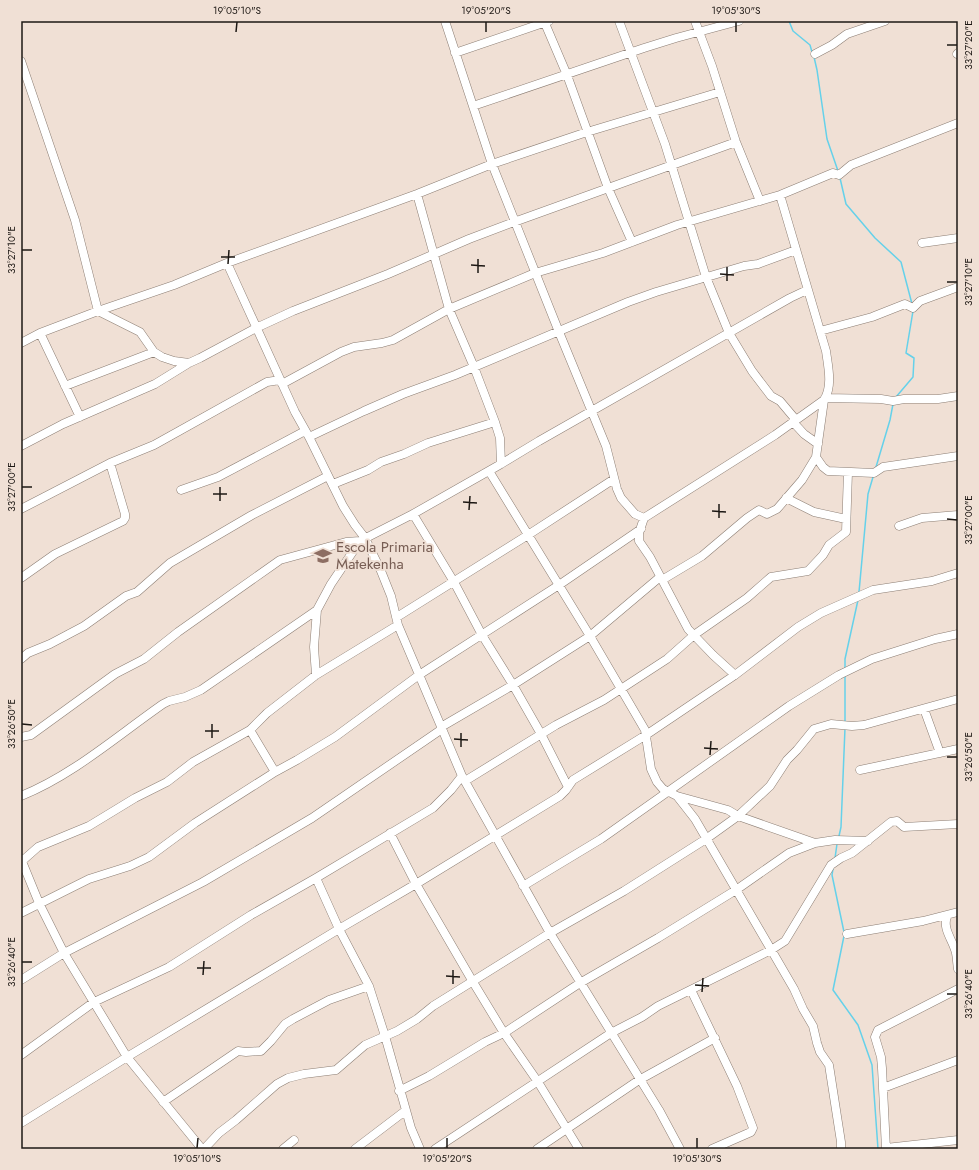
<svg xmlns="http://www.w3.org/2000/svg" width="979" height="1170" font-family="Jost,sans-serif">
<rect width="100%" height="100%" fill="#f0e0d5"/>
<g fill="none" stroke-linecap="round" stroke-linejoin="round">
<!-- stream -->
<path stroke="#65d1ea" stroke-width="1.5" d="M789 21 793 31 810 45 812 52
M814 57 817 70 827 139 838 171
M840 178 846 204 875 238 901 262 912 304
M896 397 913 377 914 358 906 353 913 311
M876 467 890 420 893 404
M859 592 868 494 873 477
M845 669V659L858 600
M845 723V676
M839 836 841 827 845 728
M835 858 837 844
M833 869 832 875 844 932
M844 936 833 990 858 1025 872 1065 878 1149"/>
<!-- minor casing -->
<g stroke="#8c7e74" stroke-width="9">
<path id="minor" d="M445 21 492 164 559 332 606 446 617 489 621 498 635 514 644 518
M544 21 567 75 608 188 632 242
M619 21 665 144 706 277 729 333 752 371 771 396 780 401 796 420
M695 21 712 66 736 142 760 201
M455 53 549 21
M815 54 832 45 847 34 885 21
M957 54 958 53
M21 61 75 220 98 311 140 332 154 352 162 357 174 361 189 363
M473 106 644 48 676 38 739 21
M417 194 449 309 474 367 495 422 500 438 501 464
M922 243 958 238
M227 263 295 412 309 437 343 506 355 525 365 538 381 571 391 596 398 625 462 776 550 933 659 1110 680 1149
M820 331 872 317 905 304 913 308 920 301 958 287
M40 333 80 417
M21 343 40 333 98 311 174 285 227 263 417 194 492 164 587 132 720 92
M282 384 341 352 354 347 382 343 393 340 449 309 535 273 603 253 677 225 780 195 833 173 839 175 851 165 958 123
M65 386 154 352
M825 398 881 399 893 401 904 399H938L958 396
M793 422 804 434 818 444
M309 437 364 411 403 394 455 375 628 302 656 292 744 266 758 264 796 250
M21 446 63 424 155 384 189 363 200 358 256 328 293 311 388 274 469 239 514 222 736 142
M816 457 823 467 828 471 874 473 883 467 958 456
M489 471 590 636 645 730 651 769 657 782 663 789 677 796 695 819 794 989 803 1009 813 1026 817 1043 820 1052 829 1065 841 1142V1149
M333 484 368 470 381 462 404 454 428 443 495 422
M181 490 218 477 305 431
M786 498 814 512 846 519
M21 509 110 463 154 445 267 382 280 380
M413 514 454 582 482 635 513 685 541 734 568 787
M899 526 922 518 958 515
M21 578 55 554 123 521 125 518V514L110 463
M662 580 702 556 747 518 759 510 767 514 777 509 802 480 816 457 824 400C833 386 828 366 826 351L780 195
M397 617 528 535 614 479
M21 659 28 653 50 644 84 626 126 596 137 592 170 563 252 515 328 476
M316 675 314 647 317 610 331 584 360 541 413 514 501 464 539 441 790 298 807 290
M735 675 713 655 688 629 650 557 639 541V533L644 518 775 435 824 400
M924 709 940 753
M441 727 513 685 590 636 660 577
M250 730 275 772
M21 737 31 735 115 674 144 659 178 632 280 560 346 542 360 541
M860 770 958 749
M465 781 556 725 604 700 667 659 694 635 747 598 771 577 808 571 823 555 829 545 846 532 848 472
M21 796C73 775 117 736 163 704L169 701 185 697 201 690 317 610
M677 796 728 810 738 816 770 786 787 760 797 750 814 729 831 724 852 726 864 725 958 699
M390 833 416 884 473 982 504 1033 538 1082 579 1149
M21 859 39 903 64 953 127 1057 202 1149
M21 862 38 847 89 826 135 798 167 782 193 762 250 730 267 713 316 675 398 625
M316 878 339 929 369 986 385 1036 411 1128 420 1149
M523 886 601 839 789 706 839 675 872 659 935 639 958 634
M21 913 89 879 130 866 149 857 195 823 275 772 297 760 335 737 419 675 559 585 641 529
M947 916C942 929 953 940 956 953 957 958 957 963 958 969
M847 934 923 921 958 912
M21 980 64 953 203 882 312 818 442 729
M691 990 737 1086 753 1128 751 1132 712 1149
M21 1055 94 1002 169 967 251 915 316 878 433 808 451 790 462 776
M883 1088 958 1060
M399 1091 429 1076 485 1042 504 1033 580 983 658 938 736 890 789 853 815 843 835 840 868 841
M163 1102 238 1051 246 1052 261 1051 271 1041 285 1024 293 1019 329 1000 369 986
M21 1123 127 1057 339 929 416 884 560 796 566 790 573 780 646 735 735 675 798 627 821 613 873 590 932 581 958 573
M886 1148 958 1140
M204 1149 219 1133 236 1120 277 1084 288 1078 304 1074 336 1070 365 1045 397 1031 417 1019 433 1006 550 933 624 891 706 839 738 816 815 843
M283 1149 294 1140
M355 1149 405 1111
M435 1149 611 1033 642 1017 658 1006 771 950 785 941 831 865 841 858 852 853 891 822 897 821 904 827 958 824
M537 1149 639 1080 715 1038
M886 1149 882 1068 881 1057 875 1037 878 1030 958 989"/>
</g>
<!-- minor -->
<use href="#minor" stroke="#fff" stroke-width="8"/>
</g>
<!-- ticks -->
<path fill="none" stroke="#1d1814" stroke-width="1.5" d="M236 32 237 22M486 32V22M736 32V22M947 45H957M22 250H32M221 257H235M228 264 229 250M471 265 485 266M478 273V259M720 274 734 275M727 281V267M947 282H957M22 487H32M213 494H227M220 501V487M463 502 477 503M469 510 470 496M712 511 726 512M719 518V504M947 519 957 520M22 724 32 725M205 731H219M212 738V724M454 739 468 740M461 747V733M704 748 718 749M710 755 711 741M947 757H957M22 962H32M197 968H211M203 975 204 961M446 976 460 977M453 984V970M695 985 709 986M702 992 703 978M947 994H957M197 1148 198 1138M447 1148V1138M697 1148V1138"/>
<!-- icons -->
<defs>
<g id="school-bare" transform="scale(1.38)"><path d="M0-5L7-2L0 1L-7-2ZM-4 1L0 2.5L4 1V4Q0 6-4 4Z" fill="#8d6e63" stroke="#f0e0d5" stroke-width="2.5" paint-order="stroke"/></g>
</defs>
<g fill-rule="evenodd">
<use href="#school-bare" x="323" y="556"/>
</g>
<g text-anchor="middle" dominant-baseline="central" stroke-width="4" stroke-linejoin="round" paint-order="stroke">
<!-- education labels -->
<g font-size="15" fill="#785e54" stroke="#f0e0d5" text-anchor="start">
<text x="336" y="547">Escola Primaria<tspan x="336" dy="17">Matekenha</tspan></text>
</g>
</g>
<!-- border -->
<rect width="979" height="1170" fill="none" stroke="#f0e0d5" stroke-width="44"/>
<rect x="22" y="22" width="935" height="1126" fill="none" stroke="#1d1814" stroke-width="1.5"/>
<g font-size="10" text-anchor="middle" fill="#1d1814">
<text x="237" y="14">19°05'10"S</text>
<text x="486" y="14">19°05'20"S</text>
<text x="736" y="14">19°05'30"S</text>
<text transform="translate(968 45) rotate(-90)" y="4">33°27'20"E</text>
<text transform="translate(11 250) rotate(-90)" y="4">33°27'10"E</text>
<text transform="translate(968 282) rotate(-90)" y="4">33°27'10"E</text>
<text transform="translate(11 487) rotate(-90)" y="4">33°27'00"E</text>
<text transform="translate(968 520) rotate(-90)" y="4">33°27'00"E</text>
<text transform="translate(11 724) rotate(-90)" y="4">33°26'50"E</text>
<text transform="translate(968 757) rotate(-90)" y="4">33°26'50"E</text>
<text transform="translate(11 962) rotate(-90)" y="4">33°26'40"E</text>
<text transform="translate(968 994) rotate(-90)" y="4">33°26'40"E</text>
<text x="197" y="1162">19°05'10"S</text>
<text x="447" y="1162">19°05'20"S</text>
<text x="697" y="1162">19°05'30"S</text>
</g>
</svg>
